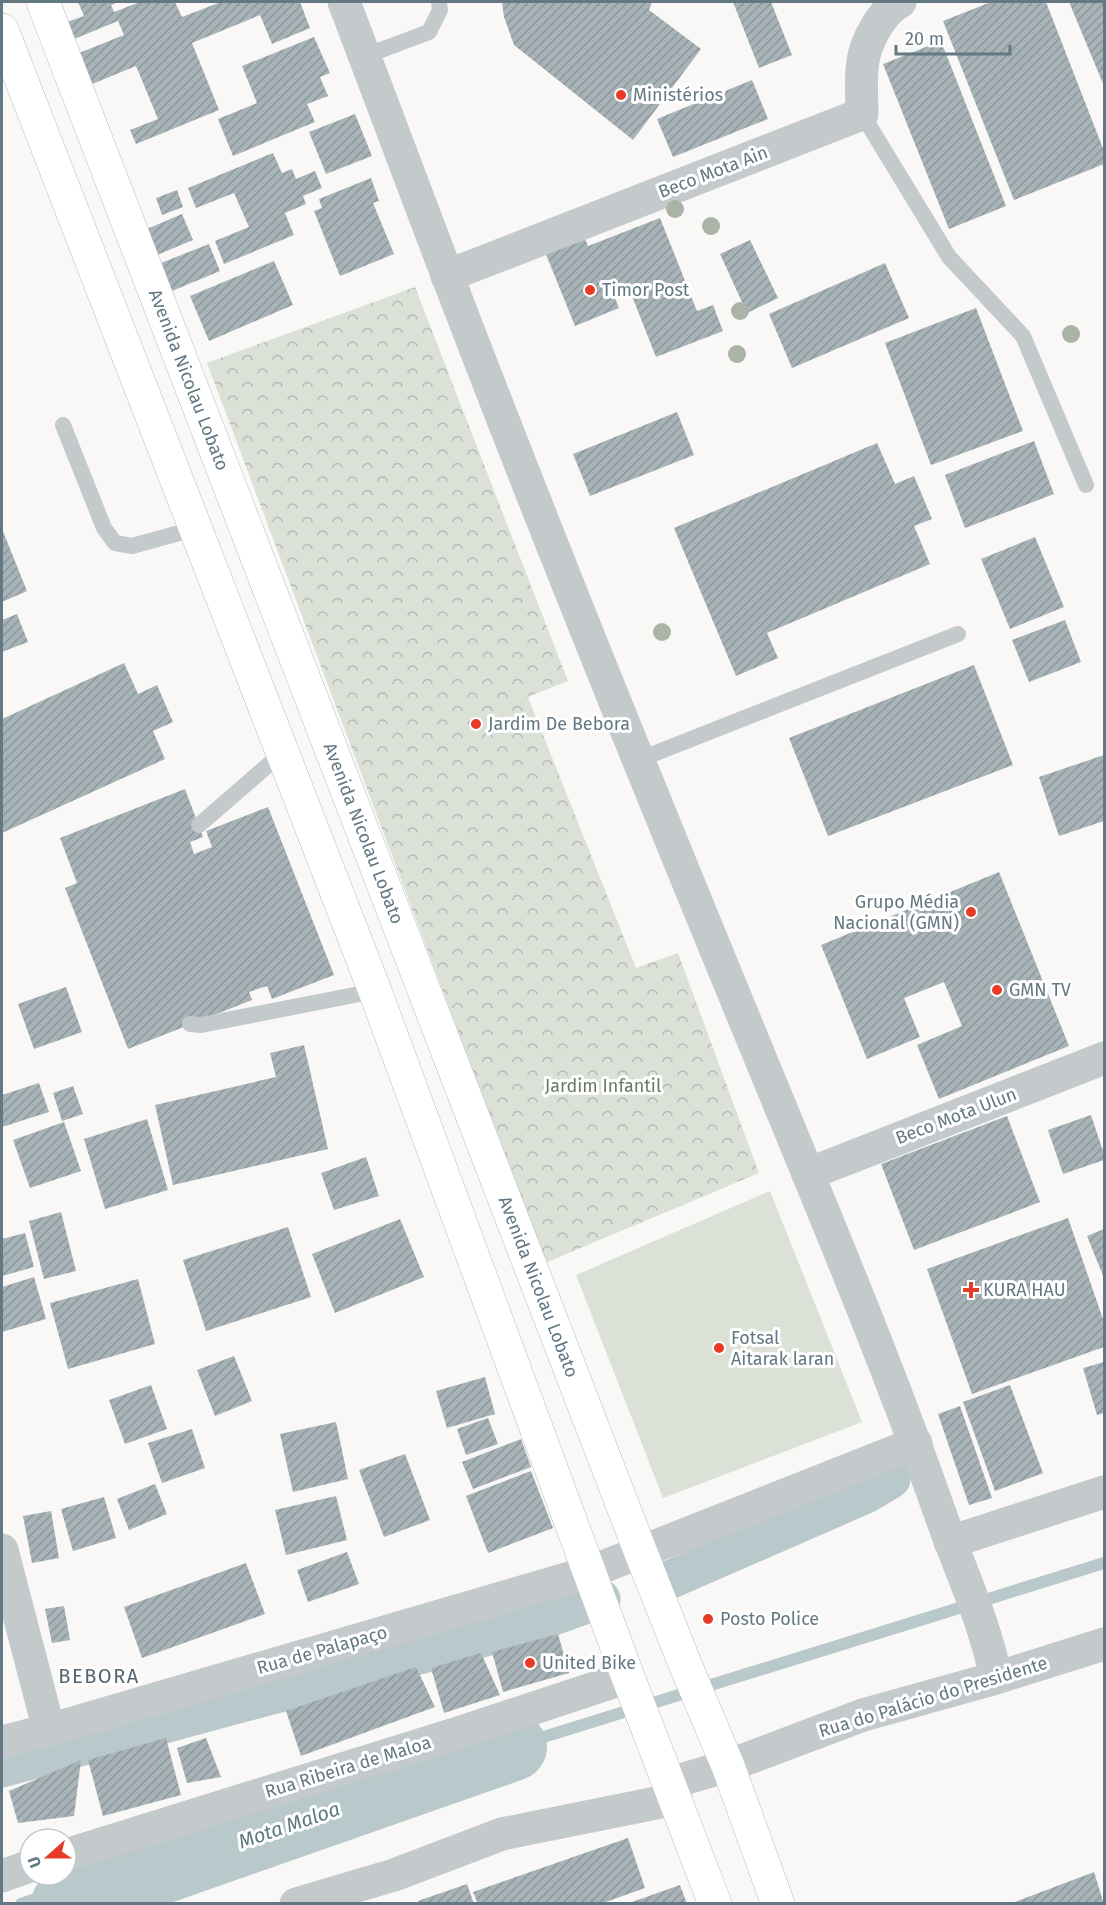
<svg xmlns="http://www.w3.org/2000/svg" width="1106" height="1905" font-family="'Fira Sans',sans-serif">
<defs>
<pattern id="park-crowns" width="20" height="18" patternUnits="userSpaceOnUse" patternTransform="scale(1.5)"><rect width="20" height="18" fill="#dbe1d7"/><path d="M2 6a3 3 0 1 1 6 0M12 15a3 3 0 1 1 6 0" fill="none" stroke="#b5bbb4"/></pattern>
<pattern id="building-hatch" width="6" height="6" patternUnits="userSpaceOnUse" patternTransform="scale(1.5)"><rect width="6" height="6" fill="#a8b3b8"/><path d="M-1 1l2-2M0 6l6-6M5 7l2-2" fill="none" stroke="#8c969b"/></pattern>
</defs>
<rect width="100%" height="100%" fill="#f9f8f6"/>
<!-- park -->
<path fill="url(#park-crowns)" d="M415 287 568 681 528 697 636 968 678 953 759 1173 545 1263 207 363Z"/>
<!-- garden -->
<path fill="#dbe1d7" d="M770 1191 862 1422 663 1498 576 1275Z"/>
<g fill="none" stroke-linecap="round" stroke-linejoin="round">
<!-- stream -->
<path stroke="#b9c8ca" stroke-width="12" d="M21 1904 241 1831 1104 1563"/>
<!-- canal -->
<path stroke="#b9c8ca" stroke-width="39" d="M660 1584 866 1494 891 1479
M2 1768 526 1626 601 1599"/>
<!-- river -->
<path stroke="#b9c8ca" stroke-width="68" d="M65 1904 513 1747"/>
</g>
<!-- building -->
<path fill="url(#building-hatch)" d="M78 2H118L111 5 114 12 140 2H175L182 17 221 2H300L310 28 272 44 260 15 192 43 219 110 136 144 130 130 158 119 136 66 92 84 79 53 124 35 118 21 74 39 67 22 84 16Z
M502 2H652L649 10 701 49 633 140 514 45 504 17Z
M733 2H771L792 55 759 68Z
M991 2H1046L1104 151V164L1014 200 943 21Z
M1069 2H1104V86Z
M314 37 330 73 320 77 328 96 307 104 315 122 233 156 218 119 257 103 242 66Z
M941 41 1006 206 949 229 883 64Z
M752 80 768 119 673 157 657 119Z
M355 114 372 156 326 174 309 132Z
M273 153 282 173 292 169 296 179 315 171 322 188 303 196 306 204 285 213 294 235 224 264 215 241 249 227 234 193 196 208 188 188Z
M371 178 379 201 373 203 394 254 340 276 314 211 322 208 319 199Z
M177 190 183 207 162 215 156 198Z
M182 214 193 240 157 255 147 229Z
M660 218 697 311 713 305 723 331 656 357 628 286 613 293 619 308 575 326 545 252 584 236 588 246Z
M750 240 778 298 747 313 720 254Z
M209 244 220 271 172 291 161 263Z
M274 261 293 305 209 341 190 296Z
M885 263 909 318 792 368 769 314Z
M976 308 1023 431 931 465 885 343Z
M677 412 694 455 590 496 573 454Z
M1034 441 1054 494 965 528 945 475Z
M877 443 895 484 914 476 932 519 914 526 930 564 767 633 778 658 736 676 674 528Z
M2 529 27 591 2 602Z
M1035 537 1064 607 1010 629 981 559Z
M17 614 28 642 2 652V620Z
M1065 620 1081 662 1029 682 1012 640Z
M124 663 138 694 157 685 173 722 153 731 165 759 2 833V719Z
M974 665 1013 765 828 836 789 738Z
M1104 755V821L1059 836 1039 777Z
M185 789 203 837 190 842 194 854 212 847 206 831 268 807 334 975 272 999 267 986 249 992 252 1000 128 1049 65 888 77 883 60 838Z
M999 872 1069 1046 939 1099 917 1045 962 1026 944 982 904 998 920 1037 867 1059 821 945Z
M66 987 82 1032 34 1049 18 1004Z
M304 1045 328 1149 173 1185 155 1105 276 1077 270 1053Z
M39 1083 49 1112 2 1127V1095Z
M73 1086 83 1114 62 1121 53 1093Z
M1091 1115 1104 1154V1160L1063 1174 1048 1130Z
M1007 1116 1040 1202 914 1250 881 1164Z
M147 1119 168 1190 105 1209 84 1139Z
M64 1122 81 1171 30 1188 13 1140Z
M366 1157 379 1196 334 1210 321 1173Z
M61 1212 76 1271 44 1279 29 1221Z
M1068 1218 1104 1322V1347L972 1394 927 1269Z
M400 1219 424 1277 335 1313 312 1254Z
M288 1227 311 1297 206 1331 183 1260Z
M1104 1229V1278L1087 1236Z
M25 1233 34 1267 2 1276V1239Z
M34 1277 46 1319 2 1332V1287Z
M138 1279 155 1344 68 1369 50 1303Z
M234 1356 252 1401 215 1416 197 1370Z
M1104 1362V1413L1097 1415 1083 1368Z
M485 1377 495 1414 447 1428 436 1391Z
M151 1385 167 1429 125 1444 109 1400Z
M1010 1385 1043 1473 995 1491 963 1402Z
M960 1406 992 1498 969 1505 938 1414Z
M488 1418 498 1444 466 1455 457 1429Z
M336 1422 348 1479 293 1492 280 1434Z
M192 1429 205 1468 162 1483 148 1443Z
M521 1439 531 1467 473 1489 462 1462Z
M405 1454 430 1520 384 1537 359 1470Z
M531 1471 553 1528 488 1553 466 1496Z
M155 1484 167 1514 129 1530 117 1499Z
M336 1496 347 1540 286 1555 275 1510Z
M104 1497 116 1538 73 1551 61 1509Z
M51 1511 59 1558 32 1563 23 1516Z
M347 1552 359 1584 308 1602 297 1570Z
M246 1563 265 1614 142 1658 124 1607Z
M64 1606 70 1640 52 1643 45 1609Z
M558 1634 569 1673 503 1692 492 1652Z
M481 1653 500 1695 444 1713 431 1668Z
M416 1667 435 1707 301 1756 286 1711Z
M166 1738 181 1795 103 1816 88 1760Z
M206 1738 221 1777 187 1783 177 1748Z
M81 1760 74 1816 18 1823 9 1791Z
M628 1838 645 1888 600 1904H478L473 1892Z
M1094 1872 1104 1904H1012V1903Z
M467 1884 474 1904H419L418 1901Z
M680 1885 687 1904H633L632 1902Z"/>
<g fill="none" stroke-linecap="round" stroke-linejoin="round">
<!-- primary casing -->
<g stroke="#b7bdc0" stroke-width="34">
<g id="primary">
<path id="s1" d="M43 2 641 1553 685 1664 728 1766 778 1904"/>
<path d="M2 30 375 991 628 1677 715 1904"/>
</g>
</g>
<!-- service -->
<path stroke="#c4c9cc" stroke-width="16" d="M365 56 429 32 440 10 439 2
M862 114 949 257 1023 336 1086 485
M63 425 104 528 115 543 132 546 194 529
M638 760 958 634
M199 825 282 753
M190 1024 201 1025 375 991"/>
<!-- minor -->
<path stroke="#c4c9cc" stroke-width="33" d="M447 276 862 114C862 97 860 78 863 61 866 41 882 11 900 2
M808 1174 1104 1058
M66 1855 458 1733 628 1677
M2 1876 30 1866
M296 1904 394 1875 502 1834 676 1799"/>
<!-- tertiary -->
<path stroke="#c4c9cc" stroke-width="33" d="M344 2C378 92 412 182 446 272 545 532 649 788 755 1045 819 1201 885 1357 941 1516 960 1570 985 1622 996 1678
M950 1542 1104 1492
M2 1550 49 1730
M2 1742 49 1730 590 1572 916 1443
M670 1783 728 1766 863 1715 996 1678 1104 1644"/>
<!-- primary -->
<use href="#primary" stroke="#fff" stroke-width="33"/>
</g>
<!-- trees -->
<g fill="#aab3a5">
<circle cx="675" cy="209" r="9"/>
<circle cx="711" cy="226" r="9"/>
<circle cx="740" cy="311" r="9"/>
<circle cx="1071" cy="334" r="9"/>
<circle cx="737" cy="354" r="9"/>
<circle cx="662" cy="632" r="9"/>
</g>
<!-- markers -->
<g fill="#e73b27" stroke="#fff" stroke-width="2">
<circle cx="621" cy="95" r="6"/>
<circle cx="590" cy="290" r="6"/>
<circle cx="476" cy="724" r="6"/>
<circle cx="971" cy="912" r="6"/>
<circle cx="997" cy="990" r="6"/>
<path d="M968 1281h6v6h6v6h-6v6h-6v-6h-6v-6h6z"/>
<circle cx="719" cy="1348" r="6"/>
<circle cx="708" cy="1619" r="6"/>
<circle cx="530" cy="1663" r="6"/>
</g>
<g text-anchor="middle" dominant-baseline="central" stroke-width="6" stroke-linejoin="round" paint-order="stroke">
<!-- poi labels -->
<g font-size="18" fill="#637882" stroke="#fff" text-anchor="start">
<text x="633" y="95">Ministérios</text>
<text x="602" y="290">Timor Post</text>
<text x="488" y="724">Jardim De Bebora</text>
<text x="959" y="902" text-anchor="end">Grupo Média<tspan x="959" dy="21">Nacional (GMN)</tspan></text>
<text x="1009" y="990">GMN TV</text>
<text x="983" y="1290">KURA HAU</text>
<text x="731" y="1338">Fotsal<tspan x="731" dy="21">Aitarak laran</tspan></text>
<text x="720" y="1619">Posto Police</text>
<text x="542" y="1663">United Bike</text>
</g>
<!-- street labels -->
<g font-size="18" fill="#637882" stroke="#fff">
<text transform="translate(713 172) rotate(-21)">Beco Mota Ain</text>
<text stroke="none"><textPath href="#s1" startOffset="405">Avenida Nicolau Lobato</textPath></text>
<text stroke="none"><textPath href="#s1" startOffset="891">Avenida Nicolau Lobato</textPath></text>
<text transform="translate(956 1116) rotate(-21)">Beco Mota Ulun</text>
<text stroke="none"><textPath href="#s1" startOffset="1377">Avenida Nicolau Lobato</textPath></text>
<text transform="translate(322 1650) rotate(-16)">Rua de Palapaço</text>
<text transform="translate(933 1697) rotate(-17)">Rua do Palácio do Presidente</text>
<text transform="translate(348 1767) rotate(-17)">Rua Ribeira de Maloa</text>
</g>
<!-- park labels -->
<g font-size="18" fill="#697a62" stroke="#fff">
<text x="603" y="1086">Jardim Infantil</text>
</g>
<!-- neighbourhood labels -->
<g font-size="20" letter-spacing="1.5" fill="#55656d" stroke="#fff">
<text x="99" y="1676">BEBORA</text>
</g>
<!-- water labels -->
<g font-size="20" font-style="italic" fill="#5e787c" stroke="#fff">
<text transform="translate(289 1825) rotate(-19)">Mota Maloa</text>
</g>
</g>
<!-- border -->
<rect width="1106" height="1905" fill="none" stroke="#637882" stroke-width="6"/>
<!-- north arrow -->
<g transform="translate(48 1857) rotate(249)"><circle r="28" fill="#ffffff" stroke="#c1c9cd" stroke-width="1.5"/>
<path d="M0-4.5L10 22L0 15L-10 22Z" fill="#e73b27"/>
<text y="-9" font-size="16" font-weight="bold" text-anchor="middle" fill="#637882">U</text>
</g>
<!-- scale -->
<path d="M896 45v9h114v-9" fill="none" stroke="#637882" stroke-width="3"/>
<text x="905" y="45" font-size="18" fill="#637882" stroke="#ffffff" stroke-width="4.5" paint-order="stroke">20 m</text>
</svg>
